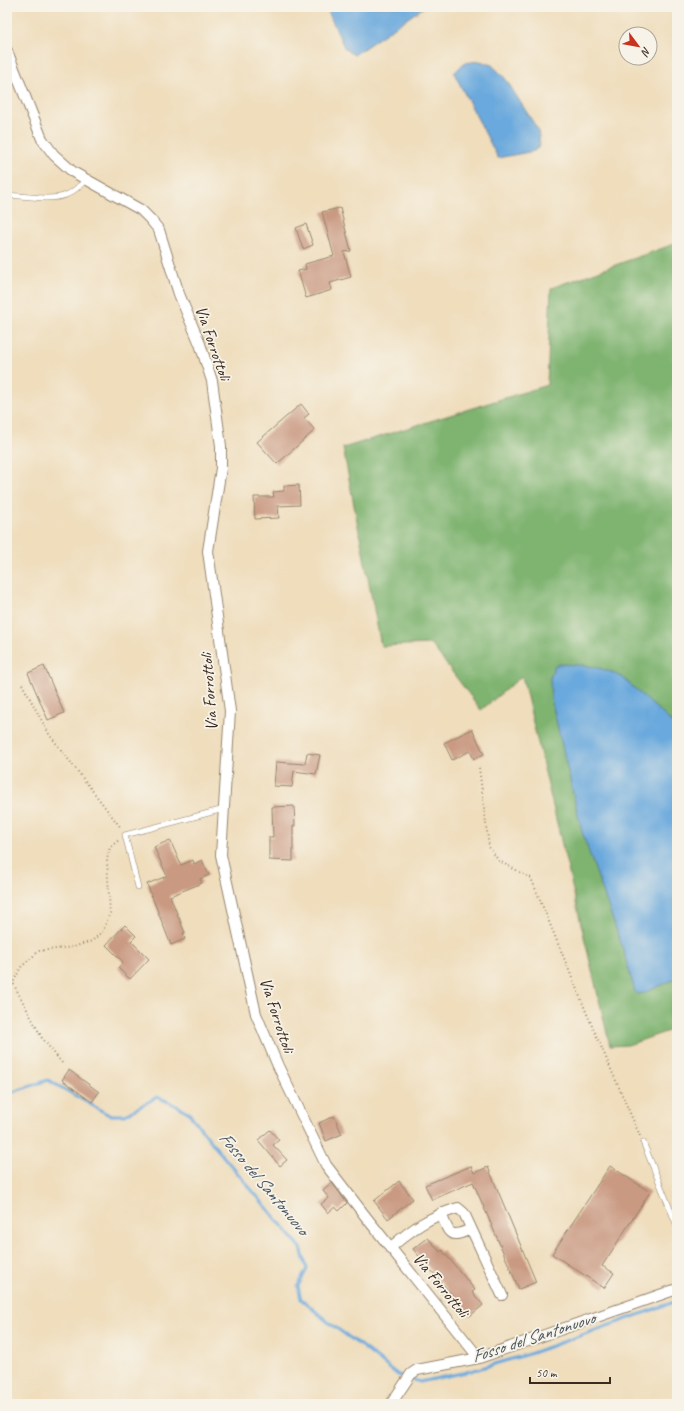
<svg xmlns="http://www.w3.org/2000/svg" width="684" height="1411" font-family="Caveat,sans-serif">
<rect width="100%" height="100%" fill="#f7f3e8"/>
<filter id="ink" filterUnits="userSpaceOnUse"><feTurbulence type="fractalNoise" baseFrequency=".025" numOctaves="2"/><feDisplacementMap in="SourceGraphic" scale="8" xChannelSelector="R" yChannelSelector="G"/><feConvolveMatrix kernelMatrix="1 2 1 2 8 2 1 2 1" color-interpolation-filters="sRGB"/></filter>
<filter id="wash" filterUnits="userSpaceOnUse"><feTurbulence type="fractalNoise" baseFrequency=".012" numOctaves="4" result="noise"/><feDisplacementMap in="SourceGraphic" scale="16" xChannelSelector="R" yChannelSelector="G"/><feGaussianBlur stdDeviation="0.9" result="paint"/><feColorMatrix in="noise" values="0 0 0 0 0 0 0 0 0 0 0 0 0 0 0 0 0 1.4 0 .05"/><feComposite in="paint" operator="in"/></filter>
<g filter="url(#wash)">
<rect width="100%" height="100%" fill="#efddbc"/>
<!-- forest -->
<path fill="#7eb36f" stroke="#5c6e46" d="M677 243V1028L628 1045 610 1046 522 676 481 710 431 644 381 646 343 448 547 385 551 288Z"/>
<!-- water -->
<path fill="#6aa9dd" stroke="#526a7e" d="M326 7H424L354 55 345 49Z
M480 61 492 65 505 78 538 130 540 146 534 151 498 158 454 73 464 63Z
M560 664C583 665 602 666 622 677L677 727V978L644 993 637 994 635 992 623 949 582 832 551 698 550 678 554 667Z"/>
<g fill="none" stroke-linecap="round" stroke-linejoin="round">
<!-- stream -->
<path stroke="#6aa9dd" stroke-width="3" d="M7 1094 48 1080 109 1115H125L157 1097 169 1102 188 1112 217 1149 301 1248 307 1269 298 1286 301 1299 328 1322 364 1348 398 1375 420 1382 471 1371 532 1353 677 1301"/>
</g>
<g id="blocks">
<!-- building -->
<path fill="#c99981" d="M340 208 351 251 344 252 351 277 330 283 332 290 306 298 298 271 306 269 305 264 334 256 322 212Z
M306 224 313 245 303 249 296 228Z
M301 404 309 414 304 418 315 430 277 464 257 442Z
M299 485 300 505 278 506 279 518 255 519 254 497H274L273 492 284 491V486Z
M44 666 64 713 48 720 28 673Z
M472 729 484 754 474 759 470 751 452 760 444 743Z
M307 753 320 755 316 774 294 771 292 787 274 786 276 762 305 764Z
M294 806 295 826H293V861L269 860V837H273L272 807Z
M170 840 181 865 193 860 194 864 202 860 209 875 200 879 202 883 170 896 185 933H183L185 939 171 945 147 884 167 876 154 847Z
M125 925 136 936 131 941 149 959 130 979 118 968 123 962 106 945Z
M69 1070 99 1092 92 1102 62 1080Z
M334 1116 342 1134 326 1141 319 1123Z
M270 1130 279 1140 273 1145 287 1160 280 1166 258 1140Z
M471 1166 474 1173 488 1167 536 1282 519 1289 473 1182 432 1200 425 1185Z
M610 1166 650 1192 602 1266 614 1273 604 1288 552 1254Z
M399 1181 413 1199 388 1219 374 1201Z
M332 1183 347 1203 339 1211 335 1207 328 1213 321 1204 329 1198 323 1191Z
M428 1238 440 1252 442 1250 475 1290 472 1292 483 1305 470 1316 413 1249Z"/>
</g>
</g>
<g filter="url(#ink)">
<use href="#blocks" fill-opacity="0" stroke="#95846d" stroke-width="1"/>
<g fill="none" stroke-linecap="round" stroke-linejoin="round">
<!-- service casing -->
<g stroke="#95846d" stroke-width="6">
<path id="service" d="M7 195C23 196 53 201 66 195 74 192 80 185 86 180
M138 887 125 835 224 809
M643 1142 677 1226"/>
</g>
<!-- minor casing -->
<g stroke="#95846d" stroke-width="12">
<path id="minor" d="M7 51 42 139 54 155 73 172 141 210 150 219 159 230 179 294 200 344 212 381 221 446V468L208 551 230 711 221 855 256 1014 278 1066 326 1165 366 1217 479 1358
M441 1213C449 1234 449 1239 471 1229
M390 1248C413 1228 429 1217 458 1208L464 1213 502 1295
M391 1404 411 1374 417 1370 479 1358 677 1289"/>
</g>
<!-- path -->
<path stroke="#95846d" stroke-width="2" stroke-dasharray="1 3" stroke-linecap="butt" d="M22 684 49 734 121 828
M479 768 489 847 499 861 531 878 587 1014 640 1136
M62 1063 42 1038 13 983 21 967 39 951 73 947 92 941 103 931 110 913 107 860 110 847 119 840"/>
<!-- service -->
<use href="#service" stroke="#fff" stroke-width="5"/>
<!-- minor -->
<use href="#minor" stroke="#fff" stroke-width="10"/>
</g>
</g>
<g text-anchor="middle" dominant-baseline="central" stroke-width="3.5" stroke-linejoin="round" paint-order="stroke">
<!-- street labels -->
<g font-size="17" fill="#3b2a1e" stroke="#f7f3e8">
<text transform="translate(213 343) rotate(71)">Via Forrottoli</text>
<text transform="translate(209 692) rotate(-94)">Via Forrottoli</text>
<text transform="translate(277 1015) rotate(72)">Via Forrottoli</text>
<text transform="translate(441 1285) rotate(51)">Via Forrottoli</text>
</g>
<!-- water labels -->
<g font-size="18" font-style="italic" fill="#4b5661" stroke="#f7f3e8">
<text transform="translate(264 1183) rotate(50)">Fosso del Santonuovo</text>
<text transform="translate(533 1337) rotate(-18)">Fosso del Santonuovo</text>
</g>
</g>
<!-- margin -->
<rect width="684" height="1411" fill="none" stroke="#f7f3e8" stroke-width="24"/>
<!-- north arrow -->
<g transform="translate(638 46) rotate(122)"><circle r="19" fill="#f7f3e8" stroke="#aca397"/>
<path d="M0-3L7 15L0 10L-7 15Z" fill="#c8321e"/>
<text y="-6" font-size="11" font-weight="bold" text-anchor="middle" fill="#3b2a1e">N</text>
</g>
<!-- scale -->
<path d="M530 1377v6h80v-6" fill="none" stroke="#3b2a1e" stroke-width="2"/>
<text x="536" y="1377" font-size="12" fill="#3b2a1e" stroke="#f7f3e8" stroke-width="3" paint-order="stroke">50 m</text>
</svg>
